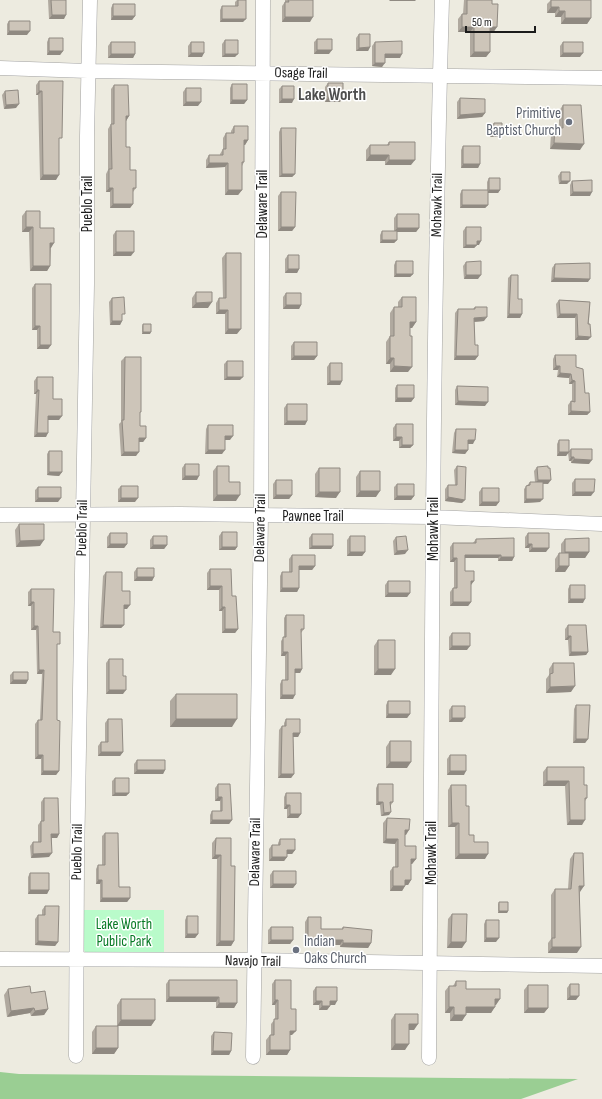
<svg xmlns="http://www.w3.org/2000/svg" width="602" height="1099" font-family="'Sofia Sans Condensed',sans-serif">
<rect width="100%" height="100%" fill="#edebe0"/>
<!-- forest -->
<path fill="#9ace93" d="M0 1072 19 1074 578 1079 521 1099H0Z"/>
<!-- park -->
<path fill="#b9fbca" d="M84 910H164V955L85 952 84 950Z"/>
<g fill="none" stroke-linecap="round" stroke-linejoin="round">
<!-- minor casing -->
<g stroke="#a2a2a2" stroke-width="15">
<path id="minor" d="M0 68 88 71 602 78
M0 515 180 514 433 517 602 524
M0 959 254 960 602 966
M76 1056 77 863 87 284V136L90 0
M253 1057 261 516 263 0
M429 1058C432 705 432 353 442 0"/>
</g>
<!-- minor -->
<use href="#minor" stroke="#fff" stroke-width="14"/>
</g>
<!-- wall -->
<path fill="#b0a99f" d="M48 0H66L64 19H49Z
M237 0H246L243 22H220V10L222 6H235V2Z
M285 0H313L310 22H282V6L285 2Z
M464 0H492L493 33H490V52L486 57H470V32H458V19L462 14H463Z
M551 0H591V18L587 24H561V17H555V13H547V4Z
M113 4 135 16 132 20H111V8Z
M9 21 27 35H7V24Z
M359 34 370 47 368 51H356V38Z
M49 38 63 51 60 55H47V42Z
M317 39 329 54H314V42Z
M225 40 235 57H222V44Z
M111 42 135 54 133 58H108V46Z
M191 42 202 57H188V46Z
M375 42 400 58H385L382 67 372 66V46Z
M563 42 580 57H560V46Z
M39 81 59 142 56 180H40L38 95H36V85Z
M328 83 340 102H325V87Z
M232 84 247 100 244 104H230V88Z
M114 85 129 116 126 121V147L130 170 136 188 133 192V204L130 208H110V192H106V174L108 170V129L111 124V89Z
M282 86 292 103H279V89Z
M186 88 198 106H183V92Z
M5 91 16 108 4 109 2 95Z
M460 98 485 113 482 117 457 119V102Z
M563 105 580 150 550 149 551 134 555 128H559V111Z
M494 123 502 133 499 137H490L491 127Z
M234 126 248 140 245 145H244V162L242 166V190L238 195H225V167L206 168V160L209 155H220V154L223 149V138L226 133H231V131Z
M281 128 295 174 292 177H279V132Z
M389 142 411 165H385V161H366V150L370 145H387Z
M463 146 480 164 478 168H461V150Z
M561 172 567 184H559L558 176Z
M489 178 500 190 498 193H488V205L485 208H460V194L462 190H487V182Z
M572 181 590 196H570V185Z
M281 192 295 227 292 231H278V196Z
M26 211 40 228 51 248 50 266 47 271H30L29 232H22V216Z
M397 214 419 228 416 232H397V240L394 243H380V235L382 231H394V218Z
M466 227 479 245H477L474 248H463V231Z
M116 231 131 256H113V235Z
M226 253 237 334H225V314H216V303L219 298H223L222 258Z
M288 255 299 269 297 273H285V259Z
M396 261 413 274 410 277H394V265Z
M466 262 478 279H464L463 266Z
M555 264 588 282H551L552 268Z
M511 275 522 314 520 318H507L508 278Z
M35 284 51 345 48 349H37V330H32V288Z
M196 292 208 308H192V298Z
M286 293 301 305 299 309H283V297Z
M402 297 416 322 412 328H410L408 372H390V364H386V342L390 336V313L394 307H398V302Z
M112 298 122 317V321L120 325H110L109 302Z
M559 300 590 302 588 340H575V318H557L556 304Z
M475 307 484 321 474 322 475 345 478 356 475 360H454L455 313 458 309H473Z
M143 324 150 334H142V326Z
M294 342 317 356 314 360H291V346Z
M555 355 576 367 585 393 590 412 587 415H568V405L571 401H572V384H569V378L557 377 558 370H553V359Z
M125 357 140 414V426L146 438 143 442H139L136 456H121L119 424 121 422V361Z
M227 361 240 380H224V364Z
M330 363 342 381 340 385H327V367Z
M37 377 53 399 59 420H48L46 437H34L36 394H34V381Z
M397 385 414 398 411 402H395V388Z
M457 386 485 406 455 405V390Z
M287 404 307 421 305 425H284V408Z
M396 424 413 445 410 448H399V441H393V428Z
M208 425 230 440H225L222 454H205L206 429Z
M456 429 473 444H468V450L465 454 452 453 454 433Z
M559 440 569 451 571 449 589 464 571 463V461H569L568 453 566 456H557V444Z
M49 451 62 472 59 476 47 475V454Z
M185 464 197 480H182V468Z
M217 466 229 482 236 501H213V471Z
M457 466 462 503 445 501V489L448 485H455L454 470Z
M537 467 548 484H543L540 502 524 503V489L530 482H535L534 471Z
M319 468 336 498 315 497V474Z
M360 471 376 497H356V477Z
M575 479 591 496H572V483Z
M276 480 292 495 289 499H273V484Z
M397 484 414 496 411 500H394V487Z
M121 486 135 502H118V489Z
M38 487 58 502H35V490Z
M482 488 499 502 496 506H479V492Z
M19 524 40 546 16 547 15 530Z
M222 532 237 547 235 550H219V536Z
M110 533 127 544 124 548H107V537Z
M528 533 546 552H529V548H525V537Z
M312 534 333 546 331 549H309V538Z
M153 536 167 545 164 549H150V540Z
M350 536 365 552 362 556H347V540Z
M396 537 405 554 394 555 393 541Z
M476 539 514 557 512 561H498V558H465V571L471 585V602L468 606H450V592L453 588H454V562H450V547L453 543H473Z
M565 539 589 552 585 558H569V566L565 572H555V559L559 553H561V544Z
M292 555 315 566 312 570H299V588L297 592H280V576L282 572H289V559Z
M137 568 154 577 152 581H134V572Z
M210 569 232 596 238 629 235 633H222V611H219V590H207V573Z
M106 572 122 591 127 609H124V625L121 628H100L103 576Z
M388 581 410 593 407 597H385V585Z
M570 585 583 603H568V589Z
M31 589 53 632 57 648V720L59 771 56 775H41V759H35V724L38 720H40L42 674H37L36 630H31V606H28V592Z
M286 615 304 629 301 633 302 669 300 673H295L293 699H280V684L282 680H285V656H281V641L284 637V618Z
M568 625 588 652 586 655 569 656 568 640H565V629Z
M452 633 467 650H449V637Z
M378 640 391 675H374V646Z
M109 659 123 694H106V663Z
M553 663 571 692 546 693V679L549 675V669Z
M13 672 28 680 26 684H10V675Z
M176 694 232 727H170V701Z
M388 701 410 714 407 718H386V705Z
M576 705 588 739 585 743H573L574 709Z
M452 706 462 722H449V710Z
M108 719 123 752 120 756H98V746L101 742H105V723Z
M286 719 300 733 298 737H293L294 774 291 778H278L279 730 282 726H284V723Z
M390 741 407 768H386V747Z
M450 755 464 775H447V759Z
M137 760 165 770 163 774H134V764Z
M547 767 584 785 587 798 585 801 582 825H567L565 786H543V772Z
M115 778 129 793 126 796H112V781Z
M218 784 232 820 229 824H210V815L212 811H220V801H215V788Z
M378 784 393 802 391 805 389 815 381 816 380 805H376V788Z
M451 785 466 806 469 835 474 842 485 859H455V827H448V790Z
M286 793 301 814 298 818H287V809H284V797Z
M44 798 59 834 57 838H52L49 857 31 858 30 846 33 842H38V825L41 821V802Z
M387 818 406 835H405V846L416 859 412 864H411V880L408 885H405V886L402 891H390V871L393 867H395V844L383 843V823Z
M105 833 119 887 130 898 127 902H100V884H96V869L98 865H102V836Z
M216 838 231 866 234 941 231 946H216L217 859H212V843Z
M280 839 295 850 292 854H287V857L284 861H269V849L272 845H278V843Z
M574 853 580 892 577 953H548V943L551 939V895L555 889H568L570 859Z
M273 871 296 884 293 888H270V875Z
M30 873 49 890 47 894H28V877Z
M499 902 508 911 507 913H498V904Z
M45 906 58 942 55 946 35 945V919L38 915H42V910Z
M452 914 462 948H447L448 919Z
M187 916 198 934 195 938H185V920Z
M308 917 321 929H342L343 927 371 943 368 948 340 947V945H305V922Z
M486 920 496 942H484V924Z
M271 927 293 940 290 944H268V930Z
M169 980 237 1003 234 1008H216V1002H166V984Z
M275 980 291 1009 292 1035H290V1050L287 1055H266V1040L270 1035H271V1024L275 1019V1005H272V984Z
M456 981 466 989 496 1005H495L491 1013H466L462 1021H450V1013H445V991L449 986H453Z
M570 984 576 1000H567V988Z
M528 985 548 1008 544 1013H524V990Z
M316 987 335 1005H330V1006L327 1010H319V1005H313V991Z
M8 989 31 993 48 1009 44 1015 31 1016 30 1013 7 1017 4 995Z
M121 999 155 1020 151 1026H117V1005Z
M395 1014 414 1030H409L405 1050H391V1020Z
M96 1026 118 1048 114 1054H92V1032Z
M214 1032 231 1051 229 1055H211V1036Z"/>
<!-- shaded-wall -->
<path fill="#908a82" d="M390 0H416L415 1H389Z
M551 7H559L555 13H547Z
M559 11H565L561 17H555Z
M52 15H66L64 19H49Z
M113 16H135L132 20H111Z
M285 17H313L310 22H282Z
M565 18H591L587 24H561Z
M222 19H246L243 22H220Z
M462 27H474L470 32H458Z
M490 27H497L493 33H486Z
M9 31H30L27 35H7Z
M370 47 368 51H356L359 48Z
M317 50H332L329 54H314Z
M49 51H63L60 55H47Z
M474 52H490L486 57H470Z
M191 53H204L202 57H188Z
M563 53H583L580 57H560Z
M111 54H135L133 58H108Z
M225 54H238L235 57H222Z
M385 54H402L400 58H382Z
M375 63H385L382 67 372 66Z
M39 91H42L38 95H36Z
M328 98H343L340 102H325Z
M282 99H294L292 103H279Z
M232 100H247L244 104H230Z
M186 102H201L198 106H183Z
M19 104 16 108 4 109 6 105Z
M485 113 482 117 457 119 460 115Z
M126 116H129L126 121H122Z
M493 133H502L499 137H490Z
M244 140H248L245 145H241Z
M554 143 584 144 580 150 550 149Z
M370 155H389L385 161H366Z
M389 160H415L411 165H385Z
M209 163H228L225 167 206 168Z
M463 164H480L478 168H461Z
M282 174H295L292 177H279Z
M43 175H59L56 180H40Z
M561 181H570L567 184H559Z
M109 188H113L110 192H106Z
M228 190H242L238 195H225Z
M489 190H500L498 193H487Z
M573 192H592L590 196H570Z
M113 204H133L130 208H110Z
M462 205H488L485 208H460Z
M26 227H33L29 232H22Z
M281 227H295L292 231H278Z
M397 228H419L416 232H394Z
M382 240H397L394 243H380Z
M477 241H481L479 245H477L474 248H463L466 245Z
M50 243H54L51 248H47Z
M116 252H134L131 256H113Z
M33 266H50L47 271H30Z
M288 269H299L297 273H285Z
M396 274H413L410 277H394Z
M466 275H481L478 279H464Z
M554 278 590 279 588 282H551Z
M212 302 208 308H192L196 303Z
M286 305H301L299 309H283Z
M219 310H228L225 314H216Z
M509 314H522L520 318H507Z
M560 314H577L575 318H557Z
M487 317 484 321 472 322 474 318Z
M112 321H122L120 325H110Z
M410 322H416L412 328H406Z
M35 326H40L37 330H32Z
M228 329H241L237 334H225Z
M143 332H151L150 334H142Z
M578 336 591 337 588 340H575Z
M40 345H51L48 349H37Z
M294 356H317L314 360H291Z
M456 356H478L475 360H454Z
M390 358H394L390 364H386Z
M394 366 412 367 408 372H390Z
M556 366H560L558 370H553Z
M560 373 571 374 569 378 557 377Z
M227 377H243L240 380H224Z
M572 380 575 381 572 384H569Z
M330 381H342L340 385H327Z
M37 390H39L36 394H34Z
M397 398H414L411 402H395Z
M458 401 488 402 485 406 455 405Z
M571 411 590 412 587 415H568Z
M48 416H62L59 420H46Z
M287 421H307L305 425H284Z
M37 433H48L46 437H34Z
M225 436H233L230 440H222Z
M396 437H402L399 441H393Z
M139 438H146L143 442H136Z
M468 440H475L473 444H465Z
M402 445H413L410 448H399Z
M208 450H225L222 454H205Z
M455 450H468L465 454 452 453Z
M124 452H139L136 456H121Z
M559 452H569L566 456H557Z
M571 457H574L571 461H569Z
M574 459 592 460 589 464 571 463Z
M49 472H62L59 476 47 475Z
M185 476H199L197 480H182Z
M538 480H551L548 484 535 483Z
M360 491H380L376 497H356Z
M319 492H340L336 498 315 497Z
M575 492H594L591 496H572Z
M217 495H240L236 501H213Z
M276 495H292L289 499H273Z
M397 496H414L411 500H394Z
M448 497 465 500 462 503 445 501Z
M38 498H61L58 502H35Z
M121 498H138L135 502H118Z
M526 499H543L540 502 524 503Z
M482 502H499L496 506H479Z
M44 540 40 546 16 547 20 541Z
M110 544H127L124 548H107Z
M528 544H532L529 548H525Z
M153 545H167L164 549H150Z
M312 546H333L331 549H309Z
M222 547H237L235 550H219Z
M532 548H549L546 552H529Z
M408 550 405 554 394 555 397 551Z
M350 552H365L362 556H347Z
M565 552H589L585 558H561Z
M465 555H501L498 558H463Z
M501 557H514L512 561H498Z
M453 558H457L454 562H450Z
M299 566H315L312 570H297Z
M559 566H569L565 572H555Z
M137 577H154L152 581H134Z
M471 581H474L471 585H468Z
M210 586H222L219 590H207Z
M282 588H299L297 592H280Z
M388 593H410L407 597H385Z
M570 599H585L583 603H568Z
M31 602H34L31 606H28Z
M453 602H471L468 606H450Z
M124 605H130L127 609H121Z
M222 607H225L222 611H219Z
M103 625H124L121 628H100Z
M34 626H38L36 630H31Z
M225 629H238L235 633H222Z
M568 636H571L568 640H565Z
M452 646H470L467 650H449Z
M283 652H288L285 656H281Z
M571 652H588L586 655 569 656Z
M295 669H302L300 673H293Z
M378 669H395L391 675H374Z
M39 670H44L42 674H37Z
M13 680H28L26 684H10Z
M575 686 571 692 546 693 550 687Z
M109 690H126L123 694H106Z
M282 695H295L293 699H280Z
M388 714H410L407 718H386Z
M452 718H465L462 722H449Z
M176 719H237L232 727H170Z
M293 733H300L298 737H290Z
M576 739H588L585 743H573Z
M101 752H123L120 756H98Z
M38 755H43L41 759H35Z
M390 762H411L407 768H386Z
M137 770H165L163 774H134Z
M43 771H59L56 775H41Z
M450 771H466L464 775H447Z
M281 774H294L291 778H278Z
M547 781H569L565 786H543Z
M115 793H129L126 796H112Z
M218 797H222L220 801H215Z
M378 802H383L380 805H376Z
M286 805H290L287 809H284Z
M391 812 389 815 381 816 384 813Z
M290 814H301L298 818H287Z
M212 820H232L229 824H210Z
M570 820H585L582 825H567Z
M452 823H459L455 827H448Z
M405 830H409L406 835 402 834Z
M51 834H59L57 838H49Z
M386 839H398L395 844 383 843Z
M287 850H295L292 854H284Z
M52 853 49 857 31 858 33 854Z
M459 854H488L485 859H455Z
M215 855H221L217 859H212Z
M272 857H287L284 861H269Z
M411 859H416L412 864H408Z
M98 880H102L100 884H96Z
M405 880H411L408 885H402Z
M273 884H296L293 888H270Z
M393 886H405L402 891H390Z
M579 886H584L580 892Z
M30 890H49L47 894H28Z
M102 898H130L127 902H100Z
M499 911H508L507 913H498Z
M187 934H198L195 938H185Z
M486 938H499L496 942H484Z
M271 940H293L290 944H268Z
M308 940H343L340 945H305Z
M38 941 58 942 55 946 35 945Z
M220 941H234L231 946H216Z
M451 942H466L462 948H447Z
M343 943H371L368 948 340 947Z
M552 947H581L577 953H548Z
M570 996H579L576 1000H567Z
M169 997H219L216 1002H166Z
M495 999H500L496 1005H491Z
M275 1000H278L275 1005H272Z
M316 1001H322L319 1005H313Z
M330 1001H337L335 1005H327Z
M219 1003H237L234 1008H216Z
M322 1006H330L327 1010H319Z
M449 1007H454L450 1013H445Z
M466 1007H495L491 1013H462Z
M34 1008 30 1013 7 1017 11 1011Z
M528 1008H548L544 1013H524Z
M48 1009 44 1015 31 1016 35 1011Z
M454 1015H466L462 1021H450Z
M121 1020H155L151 1026H117Z
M409 1024H418L414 1030H405Z
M290 1031H296L292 1035H287Z
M395 1044H409L405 1050H391Z
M96 1048H118L114 1054H92Z
M270 1050H290L287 1055H266Z
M213 1051H231L229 1055H211Z"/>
<!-- building -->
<path fill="#cdc5b9" stroke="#908a82" d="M51 0H66V15H52Z
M238 0H246V19H222V6H238Z
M288 0H313V17H285V2H289Z
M467 0H492V4H498L497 27H490V52H474V27H462V14H467Z
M551 0H591V18H565V11H559V7H551Z
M113 4H135V16H113Z
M9 21H30V31H9Z
M359 34H370V47L359 48Z
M49 38H63V51H49Z
M317 39H332V50H317Z
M225 40H238V54H225Z
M402 41V54H385V63H375V42Z
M111 42H135V54H111Z
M191 42H204V53H191Z
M563 42H583V53H563Z
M39 81H63L62 138H59V175H43L42 91H39Z
M328 83H343V98H328Z
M232 84H247V100H232Z
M114 85H128L129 116H126V147H130V170H136V188H133V204H113V188H109V169H112L111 124H114Z
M282 86H294V99H282Z
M186 88H201V102H186Z
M18 90 19 104 6 105 5 91Z
M460 98 485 99V113L460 115Z
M563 105H581L584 144 554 143 555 128H563Z
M494 123H502V133H493Z
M234 126H248V140H244V162H242V190H228V163H209V155H223V149H226V133H234Z
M281 128H296L295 174H282Z
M389 142H415V160H389V155H370V145H389Z
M463 146H480V164H463Z
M561 172H570V181H561Z
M489 178H500V190H489Z
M592 180V192H573L572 181Z
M462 190H488V205H462Z
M281 192H296L295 227H281Z
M26 211H40V228H54V243H50V266H33V227H26Z
M397 214H419V228H397Z
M466 227H481V241H477V245H466Z
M116 231H134V252H116Z
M382 231H397V240H382Z
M226 253H241V329H228V310H219V298H226Z
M288 255H299V269H288Z
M396 261H413V274H396Z
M481 261V275H466V262Z
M590 263V279L554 278 555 264Z
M511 275H518V299H522V314H509Z
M35 284H51V345H40V326H35Z
M196 292H212V302L196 303Z
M286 293H301V305H286Z
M124 297 125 314H122V321H112V298Z
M402 297H416V322H410V336H412V367L394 366V358H390V336H394V307H402Z
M559 300 590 302 588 324H590L591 337 578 336 577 314H560Z
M475 307H487V317L474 318 475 345H478V356H456L458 309H475Z
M143 324H151V332H143Z
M294 342H317V356H294Z
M555 355H576V367L583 369 585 393H589L590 412 571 411V401L575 402V381L572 380 571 374 560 373V366H556Z
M125 357H141V412H140V426H146V438H139V452H124L122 420H124Z
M227 361H243V377H227Z
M330 363H342V381H330Z
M37 377H53V399H62V416H48V433H37L39 390H37Z
M397 385H414V398H397Z
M457 386 488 387V402L458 401Z
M287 404H307V421H287Z
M396 424H413V445H402V437H396Z
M208 425H233V436H225V450H208Z
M456 429H476L475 440H468V450H455Z
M559 440H569V452H559Z
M571 449H592V460L574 459V457H571Z
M49 451H62V472H49Z
M185 464H199V476H185Z
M217 466H229V482H240V495H217Z
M457 466 466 467 465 500 448 497V485H457Z
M548 466V468H550L551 480H538L537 467Z
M319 468H340V492H319Z
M360 471H380V491H360Z
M575 479H595L594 492H575Z
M276 480H292V495H276Z
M530 482H543V499H526V486L530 485Z
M397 484H414V496H397Z
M121 486H138V498H121Z
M38 487H61V498H38Z
M482 488H499V502H482Z
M19 524H44V540L20 541Z
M222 532H237V547H222Z
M110 533H127V544H110Z
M528 533H549V548H532V544H528Z
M312 534H333V546H312Z
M153 536H167V545H153Z
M350 536H365V552H350Z
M406 536 408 550 397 551 396 537Z
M514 538V557H501V555H465V571H474V581H471V602H453V588H457V558H453V543H476V539Z
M589 538V552H565V539Z
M559 553H569V566H559Z
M292 555H315V566H299V588H282V572H292Z
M137 568H154V577H137Z
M210 569H231L232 596H236L238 629H225V607H222V586H210Z
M106 572H122V591H130V605H124V625H103Z
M388 581H410V593H388Z
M570 585H585V599H570Z
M31 589H54L53 632H60V644H57V720L60 721 59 771H43V755H38V720H42L44 670H39L38 626H34V602H31Z
M286 615H304V629H301L302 669H295V695H282V680H288V652H283V637H286Z
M568 625H586L588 652H571V636H568Z
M452 633H470V646H452Z
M378 640H395V669H378Z
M109 659H123V676H126V690H109Z
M553 663H574L575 686 550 687V674L553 673Z
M13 672H28V680H13Z
M176 694H237V719H176Z
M388 701H410V714H388Z
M576 705H590L588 739H576Z
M452 706H465V718H452Z
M108 719H122L123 752H101V742H108Z
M286 719H300V733H293L294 774H281L282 726H286Z
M390 741H411V762H390Z
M450 755H466V771H450Z
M137 760H165V770H137Z
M547 767H584V785H587V798H585V820H570L569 781H547Z
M115 778H129V793H115Z
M218 784H230L232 820H212V811H222V797H218Z
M378 784H393V802H390L391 812 384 813 383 802H378Z
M451 785H466V806H469V835H474V842H488V854H459V823H452Z
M286 793H301V814H290V805H286Z
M44 798H58L59 834H51L52 853 33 854V842H41V821H44Z
M387 818 410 819 409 830H405V846H416V859H411V880H405V886H393V867H398V839H386Z
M105 833H118L119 887H130V898H102V880H98V865H105Z
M216 838H231V866H235L234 941H220L221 855H215Z
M280 839H295V850H287V857H272V845H280Z
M574 853H583L584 886H579L581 947H552V938H555V889H571Z
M273 871H296V884H273Z
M30 873H49V890H30Z
M499 902H508V911H499Z
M45 906H59L58 942 38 941V915H45Z
M452 914H467L466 942H451Z
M187 916H198V934H187Z
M308 917H321V929H343V927L372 930 371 943H343V940H308Z
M486 920H499V938H486Z
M271 927H293V940H271Z
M169 980H237V1003H219V997H169Z
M275 980H291V1009H296V1031H290V1050H270V1035H274V1019H278V1000H275Z
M456 981H466V989H500V999H495V1007H466V1015H454V1007H449V986H456Z
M570 984H579V996H570Z
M528 985H548V1008H528Z
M30 986 31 993 45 991 48 1009 35 1011 34 1008 11 1011 8 989Z
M316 987H337V1001H330V1006H322V1001H316Z
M121 999H155V1020H121Z
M395 1014H418V1024H409V1044H395Z
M96 1026H118V1048H96Z
M214 1032 232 1033 231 1051H213Z"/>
<!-- markers -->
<g fill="#6b7280" stroke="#fff" stroke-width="1.5">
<circle cx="569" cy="122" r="4"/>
<circle cx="296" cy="950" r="4"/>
</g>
<g text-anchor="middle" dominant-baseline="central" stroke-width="3" stroke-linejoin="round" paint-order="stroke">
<!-- street labels -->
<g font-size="15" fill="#1b1b1b" stroke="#fff">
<text transform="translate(301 73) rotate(1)">Osage Trail</text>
<text transform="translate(87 204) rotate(-90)">Pueblo Trail</text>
<text transform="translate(262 204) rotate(-90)">Delaware Trail</text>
<text transform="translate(437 205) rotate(-89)">Mohawk Trail</text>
<text x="313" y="516">Pawnee Trail</text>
<text transform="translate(82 528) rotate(-89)">Pueblo Trail</text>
<text transform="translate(260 528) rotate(-89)">Delaware Trail</text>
<text transform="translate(433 529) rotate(-90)">Mohawk Trail</text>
<text transform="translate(77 852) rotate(-89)">Pueblo Trail</text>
<text transform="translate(255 852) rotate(-89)">Delaware Trail</text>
<text transform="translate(431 853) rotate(-90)">Mohawk Trail</text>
<text transform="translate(253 961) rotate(1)">Navajo Trail</text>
</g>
<!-- worship labels -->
<g font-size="15" fill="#5b616d" stroke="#fff" text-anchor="end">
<text x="561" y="113">Primitive<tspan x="561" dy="17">Baptist Church</tspan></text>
<text x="304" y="941" text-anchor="start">Indian<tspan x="304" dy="17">Oaks Church</tspan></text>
</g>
<!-- park labels -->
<g font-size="15" fill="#087a25" stroke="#fff">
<text x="124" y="924">Lake Worth<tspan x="124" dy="17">Public Park</tspan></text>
</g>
<!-- quarter labels -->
<g font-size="17" font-weight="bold" fill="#4e4e4e" stroke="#fff">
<text x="332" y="95">Lake Worth</text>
</g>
</g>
<!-- scale -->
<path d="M466 26v6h69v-6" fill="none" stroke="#1b1b1b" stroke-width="2"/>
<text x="472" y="26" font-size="12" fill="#1b1b1b" stroke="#ffffff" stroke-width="3" paint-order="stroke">50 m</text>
</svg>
